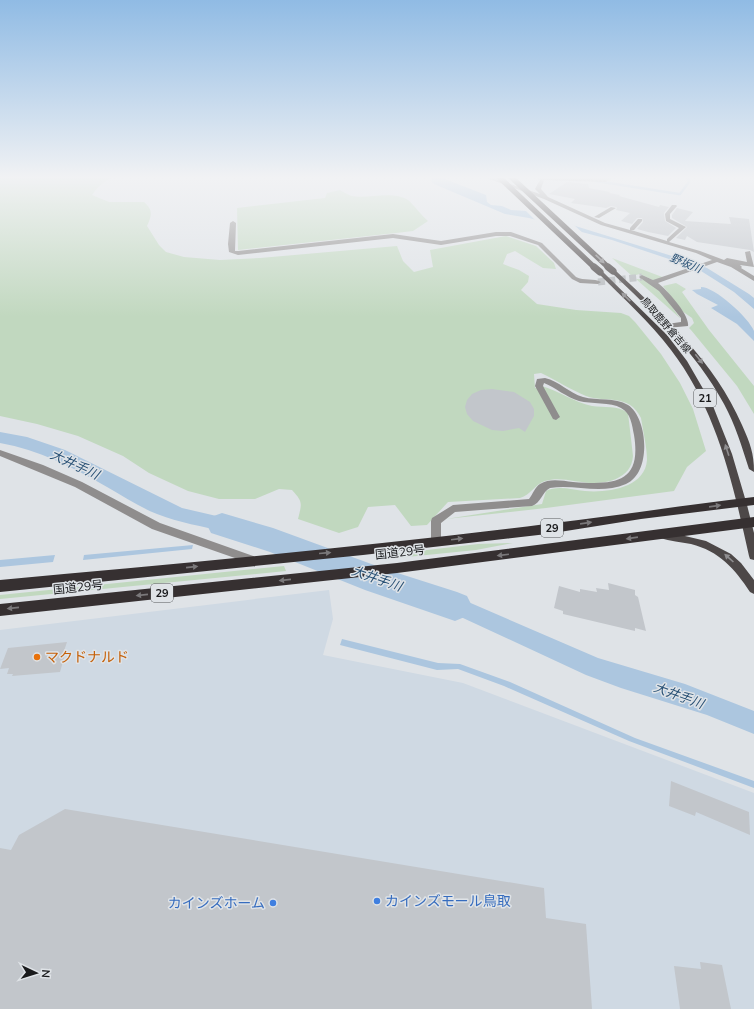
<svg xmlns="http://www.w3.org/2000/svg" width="754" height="1009" font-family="Mulish,'Noto Sans JP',sans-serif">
<rect width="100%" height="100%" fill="#dfe3e7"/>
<!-- built -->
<path fill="#cfd9e3" d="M329 590 333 619 323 655 463 683 754 793V1009H0V630Z"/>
<!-- green -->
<path fill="#c1d8bf" d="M0 176H132C113 176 104 178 92 195L109 202H144C153 210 152 215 147 226L159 245 166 252 184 257 220 260 260 258 397 246 403 261 414 272 433 267 430 250 506 236 536 246 554 263 556 269 543 268 515 251 507 254 503 264 519 270 529 276 528 282 521 290 537 304 576 310 621 313 629 316 635 322 661 354 680 383 693 409 706 451 687 467 674 491 546 508 446 519 542 504 546 491C558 485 572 490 585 491 607 493 645 488 647 460 647 447 643 431 641 418 629 393 606 403 586 396 571 390 556 380 541 373L534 374 535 388H538L555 419 559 418 542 386C559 391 574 402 592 406 604 408 618 405 628 413L633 456C632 468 626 474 616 479 589 490 566 474 545 481 535 484 531 495 520 498L448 502 427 525 411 526 395 505 368 507 358 527 339 533 298 519C302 503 303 502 292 490L279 489 255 499H219L188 491 149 473 123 456 78 436 37 424 0 416Z
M544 176H614L610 181 544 178Z
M340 190C344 192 348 195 352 196 368 199 393 190 408 200 413 204 422 216 428 221L413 231 396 233 238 250 237 208 325 198 327 193Z
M612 258 665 278 655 281 640 274 632 276Z
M636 279C659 278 669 305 681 319Z
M676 283 686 289 682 292 709 330 754 386V414L737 386 691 330 689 328 694 323 692 318 682 311 663 286Z
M513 543 476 550 397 558 387 557 393 554 478 544Z
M284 566 286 571 0 599V595Z"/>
<!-- water -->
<path fill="#acc6df" d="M409 176H437L486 195 487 202 491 205 502 206 511 210 527 211 685 260 707 268 749 294 754 298V309L734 292 720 283 701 271 681 263 612 240 529 218 505 214 434 184 431 181 433 178 431 177Z
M701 287C715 287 749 318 754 331 754 334 754 338 754 341L737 324 711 308 718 305 697 294 692 290 701 289Z
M0 432 27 437 65 450 182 508 238 521 271 532 254 541C245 538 235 534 225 532 203 526 179 523 157 514 139 507 123 496 107 487 73 467 39 450 0 443Z
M193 545 192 549 83 560 84 555Z
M55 555 53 562 0 567V560Z
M425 585 466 601 598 658 685 684 754 711V734L707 715 621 688 586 675 463 618 407 597Z
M342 639 438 663 460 664 510 682 635 738 754 781V788L629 741 504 686 458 669 437 670 340 645Z"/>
<!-- pier -->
<path fill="#dfe3e7" d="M524 209 572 223 585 235 537 222Z"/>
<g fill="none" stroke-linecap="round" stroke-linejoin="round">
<!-- stream -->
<path stroke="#acc6df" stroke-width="2.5" d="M537 176 539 179
M596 181 679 194
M680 194 689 182 687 176"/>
<!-- river -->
<path fill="#acc6df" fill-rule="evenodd" d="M222 513 273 528 385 569 457 592 467 596 472 606 467 616 455 621 365 590 270 552 211 533 207 525 211 517Z"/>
</g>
<!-- building -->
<path fill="#c2c6cb" d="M567 182 588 184 589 188 610 192 609 193 620 195 619 196 659 207 660 205 669 207 664 213 665 221 676 228 668 236 648 232 637 229 643 222 642 218H637L632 224 621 221 630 213 616 210 617 208 616 207 611 206 606 208 571 203 575 199 549 194Z
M677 208 693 212 685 221 731 224 729 217 749 219 754 252 750 250 697 242 687 236 685 240 676 238 687 227 672 218V215Z
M492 389 514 392 530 402 534 409V416L525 432 519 428 503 431 492 430 473 421 467 414 465 407 467 400 472 394 481 390Z
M608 583 635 590V595L638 597 646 631 635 628V631L563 614V611L554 608 559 586 580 592V589L597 592 596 588 609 590Z
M67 642 64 651H66L60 672 12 676 13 674H7L9 668 0 669 8 648Z
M671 781 749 812 750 835 696 812 695 816 669 806Z
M65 809 544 888 546 918 586 924 592 1009H0V848L11 850 19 835Z
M700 962 722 965 731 1009H680L674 966 701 969Z"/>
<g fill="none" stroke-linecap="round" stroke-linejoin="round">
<!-- minor-tunnel -->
<path stroke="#b7bbbe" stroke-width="7" stroke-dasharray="7 3.5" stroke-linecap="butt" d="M598 282 642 277"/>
<!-- minor -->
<path fill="#8f8d8d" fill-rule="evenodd" d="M481 176H486L540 194 535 189 540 180 539 176 608 180 606 182 544 180 541 189 548 197 605 223 630 230V228L638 219H642V221L634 230H631L667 241V239L679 228 666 221 665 214 672 205H676L677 206 670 214V219L686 227 669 242 700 251 724 260 727 258 747 262 745 252 750 251 754 267 740 265 742 267 741 268 754 276V281L731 267 717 262 658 283C667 290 690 315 688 326L667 328V324L681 322V318L659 291 639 277 642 275 653 280 712 260 696 253 601 225 544 199Z
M611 207 616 208 599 218 594 217Z
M233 221 236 223 235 251H238L393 234 441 241 496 232H511L542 243 576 277C584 281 594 278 601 282L598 284 580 283 572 279 538 245 510 236H496L441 245 393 238 238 255 229 252 228 244 230 223Z
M545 378C559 381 569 393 583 397 597 401 615 397 628 405 648 418 652 473 626 484 600 495 576 484 550 488 542 492 541 503 532 506L455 512 441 523V541L440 544H432L431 541V521L432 518 453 505 529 499C533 494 535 487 540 484 550 478 562 481 573 482 614 485 642 484 634 435 632 425 631 413 621 408 611 402 591 404 579 401 566 397 556 388 544 383L543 386 560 417 556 420 553 419 535 386 537 379Z
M0 450 43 465 82 482 160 523 256 557 257 560 256 563 252 564 152 529 75 487 0 456Z"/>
<!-- major -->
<path fill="#4d4848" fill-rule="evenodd" d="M611 270H615C664 316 715 362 742 425 750 443 754 453 754 472L749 469C742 447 735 424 724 404 696 352 653 312 611 272Z
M598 271H602L667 335 687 361 713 406 732 454 747 505 754 533V560L750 559 749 556C733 484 717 410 671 350 650 322 623 298 598 273Z
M664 531 706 541 731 554 741 563 754 580V594L750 592C735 569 719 551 691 544 681 542 670 541 660 538L659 535 660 532Z"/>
<!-- highway -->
<path fill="#363031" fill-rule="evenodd" d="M754 497V505L641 519 547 534 363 555 0 592V580C182 563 365 547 546 524 615 516 685 505 754 497Z
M754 517V527L397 573 0 616V604L397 563Z"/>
<!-- major-bridge-far1 -->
<path stroke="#4d4848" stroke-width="5.5" d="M498 176 595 268
M510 176 609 268"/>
<!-- major-bridge -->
<path stroke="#4d4848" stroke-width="7" d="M594 267 600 272
M608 267 613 271"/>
</g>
<!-- one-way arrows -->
<defs><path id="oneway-solid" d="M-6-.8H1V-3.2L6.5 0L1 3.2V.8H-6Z"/></defs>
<g fill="#8f8e90">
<use href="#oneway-solid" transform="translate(600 259) rotate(43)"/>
<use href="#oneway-solid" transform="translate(626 297) rotate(-136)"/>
<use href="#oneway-solid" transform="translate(699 359) rotate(52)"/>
<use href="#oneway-solid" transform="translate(727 450) rotate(-108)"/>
<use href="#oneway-solid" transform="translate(729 558) rotate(-138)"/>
</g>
<g fill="#7a787a">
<use href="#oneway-solid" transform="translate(715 506) rotate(-8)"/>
<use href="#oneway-solid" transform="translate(586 523) rotate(-8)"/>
<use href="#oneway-solid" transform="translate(632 538) rotate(172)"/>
<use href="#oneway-solid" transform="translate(457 539) rotate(-7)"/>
<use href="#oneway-solid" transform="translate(325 553) rotate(-5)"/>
<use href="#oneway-solid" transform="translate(503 555) rotate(173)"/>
<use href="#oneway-solid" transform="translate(192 567) rotate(-6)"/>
<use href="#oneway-solid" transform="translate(285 580) rotate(174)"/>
<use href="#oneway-solid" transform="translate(142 595) rotate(174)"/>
<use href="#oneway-solid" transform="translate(13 608) rotate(174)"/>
</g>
<!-- sky -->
<linearGradient id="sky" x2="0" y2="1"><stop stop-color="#90bbe4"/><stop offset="0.56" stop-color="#f1f2f4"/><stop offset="1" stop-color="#f1f2f4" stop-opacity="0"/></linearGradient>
<rect width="754" height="317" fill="url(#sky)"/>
<!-- markers -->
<circle fill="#e8710a" stroke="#dfe3e7" stroke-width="1.5" cx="37" cy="657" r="4"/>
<g fill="#3f7fe0" stroke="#dfe3e7" stroke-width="1.5">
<circle cx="377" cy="901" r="4"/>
<circle cx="273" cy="903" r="4"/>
</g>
<g text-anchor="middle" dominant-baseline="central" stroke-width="3" stroke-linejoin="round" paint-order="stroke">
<!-- far-street labels -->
<g font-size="10" fill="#191a1c" stroke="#dfe3e7">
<text transform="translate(666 325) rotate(49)">鳥取鹿野倉吉線</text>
</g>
<!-- far-water labels -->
<g font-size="11" font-style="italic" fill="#2b5377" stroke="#dfe3e7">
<text transform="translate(686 263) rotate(22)">野坂川</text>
</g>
<!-- shield labels -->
<g fill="#dfe3e7" stroke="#545659" stroke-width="1">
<rect x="694" y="389" width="22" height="18" rx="3"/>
<rect x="541" y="519" width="22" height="18" rx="3"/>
<rect x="151" y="584" width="22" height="18" rx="3"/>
</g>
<g font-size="11" font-weight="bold" fill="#191a1c">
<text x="705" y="398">21</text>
<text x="552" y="528">29</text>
<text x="162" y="593">29</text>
</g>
<!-- street labels -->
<g font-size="12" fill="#191a1c" stroke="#dfe3e7">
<text transform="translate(400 552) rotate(-6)">国道29号</text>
<text transform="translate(78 587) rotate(-6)">国道29号</text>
</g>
<!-- water labels -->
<g font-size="13" font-style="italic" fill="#2b5377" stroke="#dfe3e7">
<text transform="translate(75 464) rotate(25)">大井手川</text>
<text transform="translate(377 578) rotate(19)">大井手川</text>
<text transform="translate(679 695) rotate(20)">大井手川</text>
</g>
<!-- near-food labels -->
<g font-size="14" fill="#c56008" stroke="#dfe3e7" text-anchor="start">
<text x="45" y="657">マクドナルド</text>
</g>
<!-- near-shop labels -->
<g font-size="14" fill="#366cbe" stroke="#dfe3e7" text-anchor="start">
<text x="385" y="901">カインズモール鳥取</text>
<text x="265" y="903" text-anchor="end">カインズホーム</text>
</g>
</g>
<!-- north arrow -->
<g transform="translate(36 973) rotate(94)" stroke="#dfe3e7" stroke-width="3" paint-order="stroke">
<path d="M0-3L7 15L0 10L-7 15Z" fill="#191a1c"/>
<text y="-6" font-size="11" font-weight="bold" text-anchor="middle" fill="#191a1c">N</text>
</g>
</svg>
